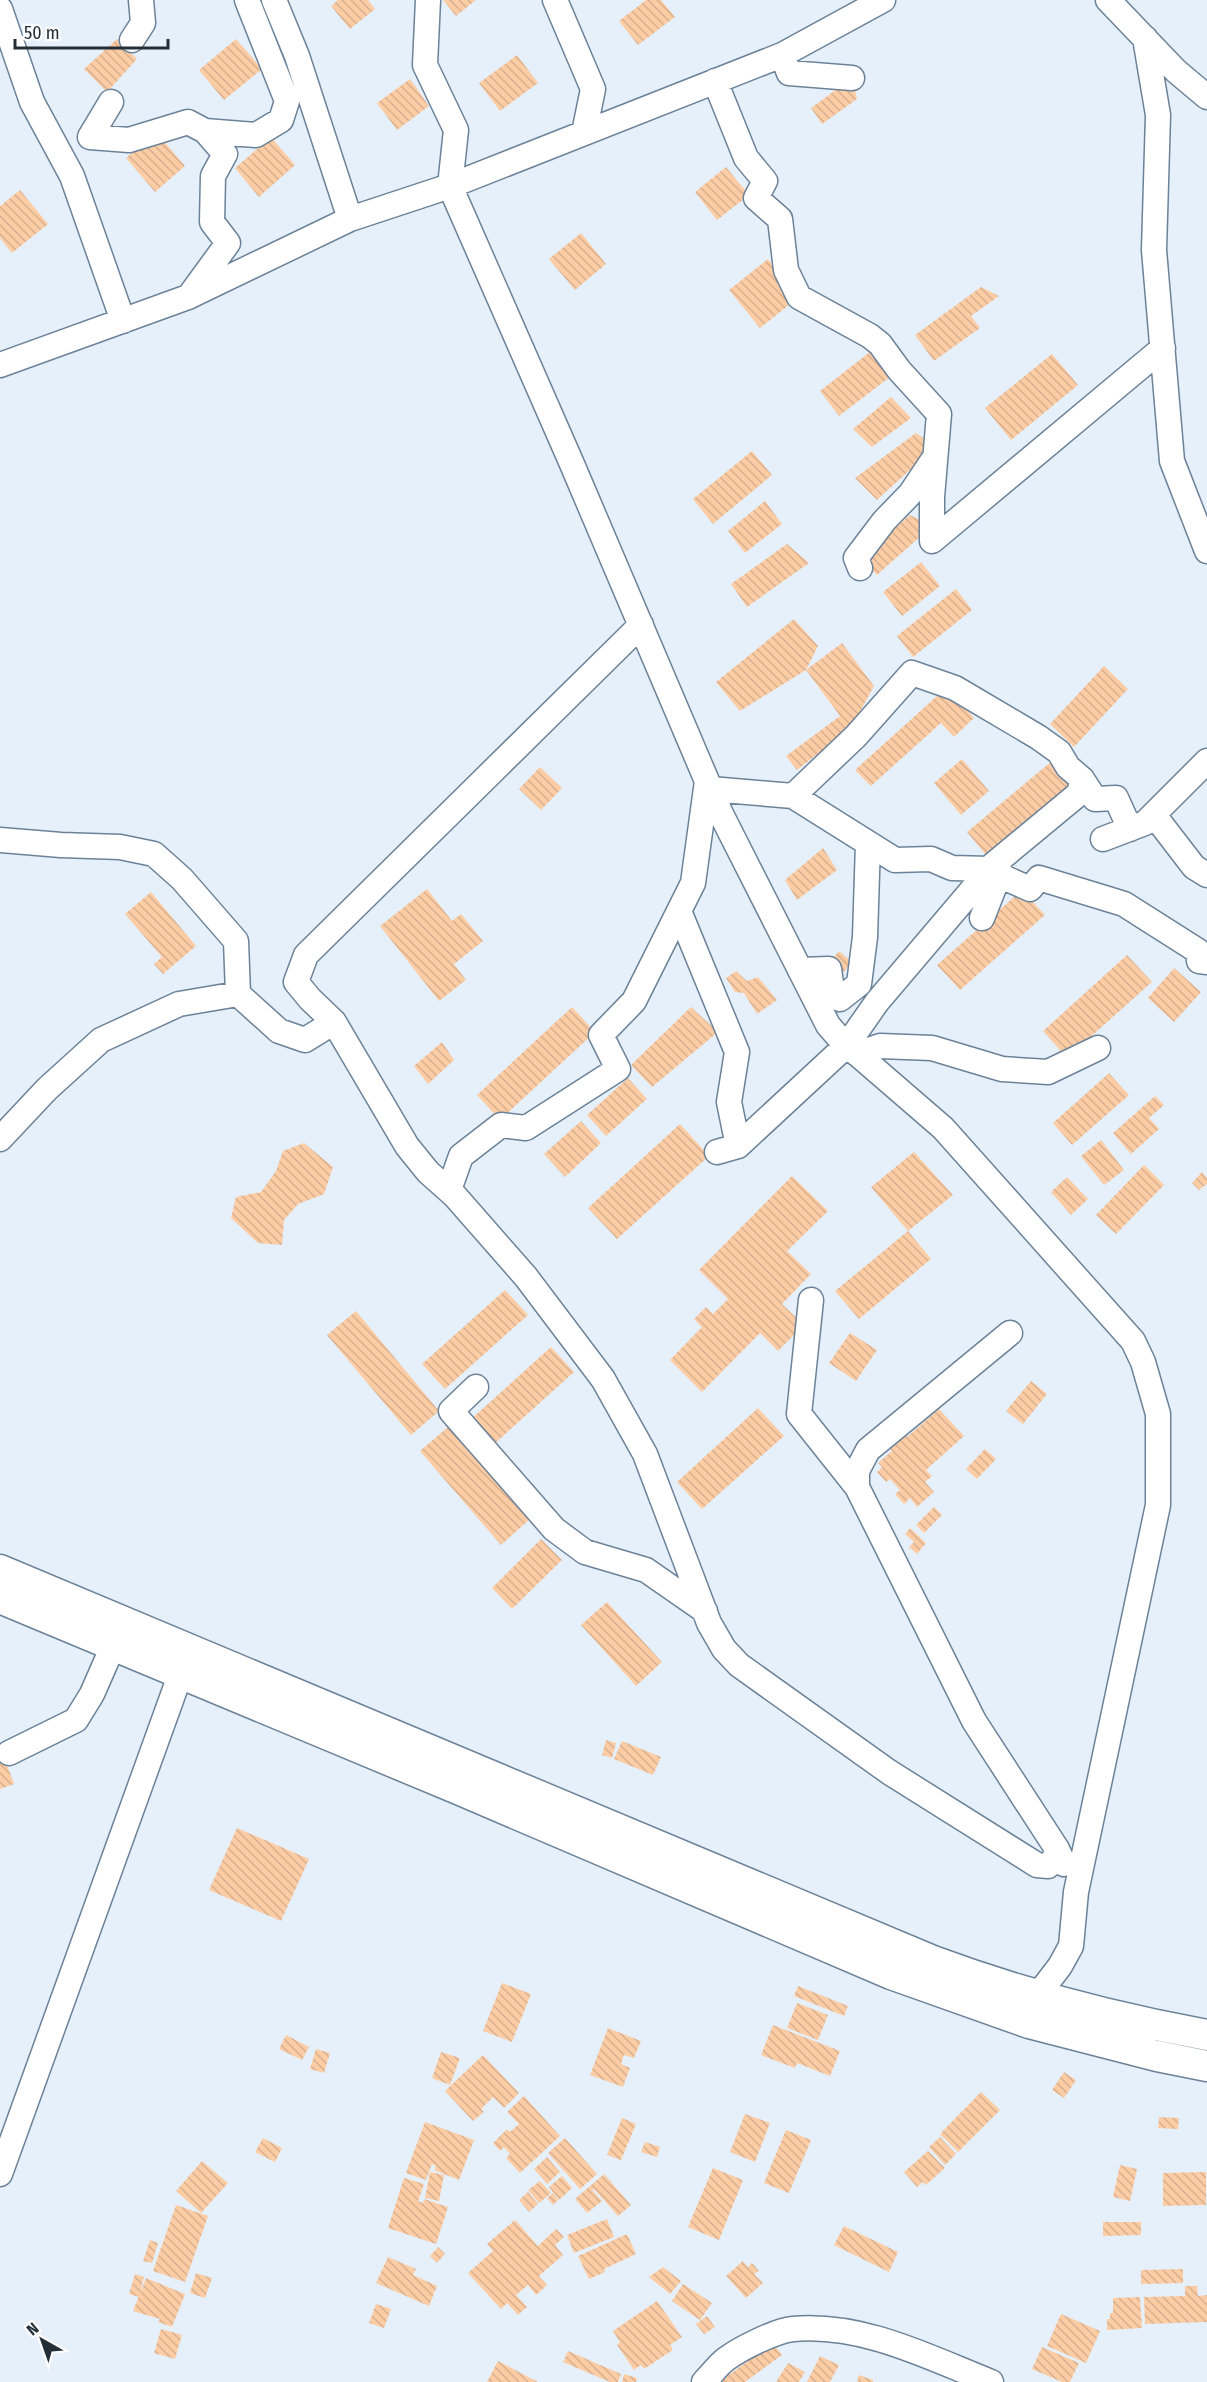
<svg xmlns="http://www.w3.org/2000/svg" width="1207" height="2382" font-family="'Fira Sans Condensed',sans-serif">
<defs>
<pattern id="building-back-hatch" width="6" height="6" patternUnits="userSpaceOnUse" patternTransform="scale(1.5)"><rect width="6" height="6" fill="#fccda5"/><path d="M-1 5l2 2M0 0l6 6M5-1l2 2" fill="none" stroke="#d8b08f"/></pattern>
</defs>
<rect width="100%" height="100%" fill="#e6f0fa"/>
<!-- building -->
<path fill="url(#building-back-hatch)" d="M338 0H368L375 9 350 29 331 6Z
M443 0H476L456 16Z
M646 0H661L675 17 638 45 619 21Z
M117 39 137 59 107 92 84 69Z
M236 39 262 69 224 100 199 70Z
M517 55 538 83 500 111 479 83Z
M852 78 857 99 822 124 811 108Z
M410 79 429 106 397 130 377 103Z
M156 132 185 166 155 192 126 158Z
M271 137 295 165 259 197 235 168Z
M726 167 749 195 717 220 695 192Z
M20 190 48 224 12 253 0 238V206Z
M581 233 606 264 575 290 549 259Z
M768 259 799 297 760 328 729 290Z
M981 287 999 296 971 316 980 328 934 361 915 335Z
M880 344 899 370 839 416 820 391Z
M1052 354 1078 385 1011 440 985 408Z
M891 397 911 418 872 447 853 429Z
M916 433 936 446 877 500 855 478Z
M752 451 772 475 713 524 693 499Z
M765 501 782 524 745 553 728 531Z
M910 515 932 526 877 575 861 558Z
M787 544 809 563 747 607 731 584Z
M921 562 940 586 902 616 883 592Z
M956 589 972 610 913 657 897 636Z
M794 619 818 646 806 670 842 643 874 686 851 728 797 770 786 756 840 716 806 670 740 711 716 682Z
M1104 666 1128 689 1074 747 1050 724Z
M947 687 974 718 954 737 941 723 871 786 855 770Z
M962 759 989 791 961 815 934 783Z
M1053 760 1077 789 991 861 967 832Z
M540 767 562 788 541 810 519 789Z
M823 848 837 870 797 900 785 880Z
M427 889 452 921 461 914 483 941 454 964 466 980 439 1001 380 926Z
M1022 890 1045 915 960 990 937 965Z
M151 892 196 946 163 974 154 964 162 957 125 914Z
M839 951 852 962 842 974 829 963Z
M1127 955 1152 982 1067 1058 1043 1031Z
M1174 968 1201 992 1174 1022 1148 998Z
M736 971 747 981 758 977 777 1000 757 1014 744 993 735 992 726 978Z
M572 1007 595 1032 500 1120 477 1095Z
M691 1007 718 1032 652 1087 631 1065Z
M442 1042 454 1060 428 1084 414 1066Z
M1109 1073 1129 1095 1072 1145 1053 1123Z
M628 1078 647 1099 606 1136 587 1115Z
M1155 1096 1164 1105 1149 1118 1159 1129 1131 1154 1113 1133Z
M581 1121 601 1143 565 1177 544 1154Z
M680 1124 709 1156 617 1239 588 1208Z
M1101 1140 1124 1170 1104 1185 1081 1156Z
M304 1143 333 1167 324 1194 298 1204 284 1220 282 1245 258 1243 231 1218 236 1197 261 1192 276 1171 283 1151Z
M914 1152 953 1195 908 1231 931 1259 859 1319 835 1291 908 1231 871 1187Z
M1144 1165 1164 1185 1116 1234 1096 1215Z
M1202 1172 1207 1178V1184L1199 1190 1192 1183Z
M792 1176 828 1211 787 1251 811 1274 782 1304 804 1325 778 1351 760 1333 702 1392 670 1360 702 1327 694 1319 706 1307 713 1314 728 1299 699 1270Z
M1067 1177 1088 1199 1071 1215 1051 1192Z
M505 1290 528 1315 445 1389 422 1364Z
M356 1311 439 1411 411 1435 327 1335Z
M850 1333 877 1350 856 1381 829 1363Z
M551 1347 574 1372 492 1446 469 1421Z
M1031 1381 1047 1394 1023 1424 1006 1411Z
M758 1408 784 1436 702 1509 677 1482Z
M939 1409 964 1436 926 1470 932 1476 925 1482 934 1492 917 1507 910 1498 904 1504 895 1494 900 1490 890 1479 886 1482 877 1472 882 1467 878 1463 892 1451 884 1442 900 1428 907 1437Z
M449 1426 530 1519 501 1545 420 1451Z
M985 1449 996 1459 977 1479 966 1469Z
M934 1507 942 1515 924 1533 916 1525Z
M910 1528 926 1543 917 1554 909 1547 914 1542 905 1534Z
M541 1539 562 1560 512 1609 492 1588Z
M607 1602 662 1662 636 1686 581 1625Z
M606 1740 616 1743 612 1758 602 1755Z
M622 1741 661 1757 653 1775 614 1759Z
M4 1757 14 1784 0 1789V1759Z
M237 1828 309 1859 281 1921 209 1890Z
M502 1983 531 1994 512 2042 483 2031Z
M798 1986 848 2006 844 2016 794 1996Z
M797 2003 828 2015 818 2040 787 2028Z
M773 2025 840 2051 830 2076 797 2063 795 2068 761 2055Z
M608 2028 641 2041 634 2058 624 2055 621 2064 630 2068 623 2087 590 2075Z
M286 2035 309 2047 302 2060 279 2049Z
M316 2049 330 2053 324 2073 310 2069Z
M441 2052 460 2058 450 2085 432 2078Z
M483 2055 519 2093 504 2108 493 2097 481 2109 484 2112 473 2121 445 2091Z
M1064 2072 1076 2080 1064 2098 1052 2090Z
M981 2092 1000 2110 958 2152 940 2134Z
M524 2096 560 2136 520 2173 506 2158 510 2154 504 2147 500 2151 493 2143 507 2129 510 2132 519 2124 507 2112Z
M745 2114 770 2123 755 2162 730 2152Z
M1159 2117 1179 2118 1178 2129 1158 2128Z
M622 2118 636 2124 621 2160 607 2155Z
M425 2122 474 2140 459 2180 434 2170 436 2166 432 2164 426 2180 406 2173Z
M786 2130 811 2140 789 2193 764 2183Z
M940 2137 956 2154 945 2165 929 2147Z
M263 2138 282 2148 275 2162 255 2152Z
M565 2138 597 2174 580 2189 548 2153Z
M645 2142 660 2147 657 2157 641 2152Z
M928 2151 945 2168 926 2185 923 2182 917 2187 904 2172Z
M547 2157 560 2172 547 2184 534 2169Z
M202 2161 228 2183 201 2213 176 2191Z
M1120 2165 1137 2169 1130 2201 1113 2197Z
M713 2168 743 2180 719 2240 688 2227Z
M430 2172 444 2175 439 2201 425 2198Z
M1206 2172V2205L1163 2206V2173Z
M604 2174 631 2205 618 2216 594 2189 592 2190 602 2201 587 2213 575 2199Z
M562 2176 572 2188 559 2200 549 2187Z
M404 2178 424 2184 418 2201 423 2203 424 2199 448 2207 436 2244 388 2228Z
M540 2181 551 2193 539 2203 528 2190Z
M528 2192 538 2204 529 2212 519 2200Z
M553 2193 558 2200 553 2205 547 2198Z
M176 2205 208 2216 185 2282 153 2271Z
M607 2219 614 2237 574 2253 567 2235Z
M515 2220 538 2246 556 2229 564 2237 555 2245 563 2255 539 2276 547 2285 536 2295 528 2285 516 2295 527 2307 518 2315 507 2303 501 2309 468 2273 493 2251 487 2244Z
M1103 2222H1141V2235L1103 2236Z
M844 2226 898 2252 889 2272 834 2245Z
M627 2234 636 2254 604 2269 605 2272 589 2279 578 2256Z
M150 2240 158 2243 152 2263 143 2261Z
M438 2247 445 2254 437 2263 430 2256Z
M388 2257 416 2269 413 2275 437 2286 429 2306 376 2283Z
M743 2261 748 2267 752 2263 759 2271 754 2274 763 2283 746 2298 726 2276Z
M663 2267 681 2281 670 2294 649 2277Z
M1183 2269V2283L1141 2284V2270Z
M196 2273 212 2278 205 2298 190 2293Z
M135 2274 144 2277 139 2297 129 2294Z
M146 2278 185 2294 172 2327 158 2322 160 2319 133 2311Z
M683 2284 712 2303 700 2320 672 2301Z
M1185 2286H1197L1198 2296 1207 2295V2322L1145 2324 1144 2297 1185 2296Z
M1140 2297 1142 2328 1107 2330V2319H1110V2313H1113V2298Z
M657 2301 682 2337 670 2345 673 2350 644 2369 641 2365 634 2370 617 2345 620 2342 613 2331Z
M376 2304 391 2309 384 2328 369 2323Z
M1061 2314 1100 2331 1086 2363 1047 2346Z
M707 2316 715 2327 704 2334 696 2324Z
M161 2329 182 2335 175 2359 154 2353Z
M773 2343 782 2355 745 2382H719Z
M1042 2347 1079 2363 1070 2382H1062L1032 2369Z
M568 2351 621 2374 618 2382H610L563 2362Z
M820 2356 839 2365 830 2382H807Z
M498 2361 538 2382H487Z
M788 2363 805 2372 799 2382H776Z
M624 2374 637 2378 636 2382H622Z
M859 2375 873 2380V2382H857Z"/>
<g fill="none" stroke-linecap="round" stroke-linejoin="round">
<!-- minor casing -->
<g stroke="#6b8298" stroke-width="27">
<path id="minor" d="M274 0 297 56 350 219
M428 0 425 65 456 130 450 186 572 464 721 814 828 1025 840 1039 943 1128 1133 1341 1143 1362 1158 1414V1505L1076 1892 1071 1946 1060 1966 1037 1996
M555 0 593 89 584 133
M1108 0 1176 71 1207 97
M0 9 32 102 72 176 123 321
M1145 38 1158 115 1154 250 1172 461 1207 551
M132 40 143 23 141 0
M782 55 789 73 852 78
M715 81 746 158 765 181 756 198 780 219 786 270 799 297 870 336 880 344 899 370 939 414 932 497V541L1163 348
M111 102 90 137 129 140 188 122 205 131 225 154 213 176 212 222 228 243 190 295
M205 131 256 135 281 120 287 101 247 0
M0 365 188 297 350 219 450 186 782 55 883 0
M860 568 856 558 884 521 911 493 933 460
M641 625 306 955 296 982 310 999 334 1022 407 1146 428 1172 455 1196 526 1277 603 1379 645 1454 709 1623 724 1649 739 1665 889 1772 1037 1865 1048 1866 1054 1860 1057 1849
M711 789 793 796 856 736 912 673 955 688 1038 737 1059 752 1068 767 1082 779 1095 799 1116 798 1130 829
M793 796 895 860 931 859 952 868 989 869
M1154 815 1194 867 1207 875
M1103 839 1145 823 1207 761
M0 840 61 845 120 847 154 854 182 879 236 941 238 994
M1002 875 994 864 1076 796 1080 791 1082 779
M679 911 737 1052 729 1102 738 1146 717 1152
M982 918 995 885 1003 877 1030 889 1039 878 1124 904 1198 951 1199 961 1207 962
M800 970 829 969 832 990 840 999 859 984 865 937 868 843
M857 1054 880 1046 932 1048 1002 1069 1048 1072 1098 1048
M0 1139 47 1089 101 1040 179 1004 238 994 279 1031 305 1040 334 1022
M738 1146 847 1045 877 1002 994 864
M449 1190 461 1156 501 1125 526 1128 618 1069 601 1035 634 1001 693 883 707 781
M811 1300 799 1414 857 1487
M1010 1333 868 1450 857 1471V1487L974 1721 1057 1849 1064 1864
M476 1387 451 1411 554 1529 585 1552 646 1570 705 1611
M9 1753 76 1720 92 1694 113 1646
M0 2174 187 1656
M704 2382C711 2375 718 2365 726 2359 741 2348 775 2331 793 2329 863 2323 928 2357 991 2382"/>
</g>
<!-- major casing -->
<g stroke="#6b8298" stroke-width="33">
<path id="major" d="M0 1570 933 1961C1022 1994 1114 2018 1207 2035
M0 1598 458 1789 891 1974 1029 2023 1157 2056 1207 2066"/>
</g>
<!-- minor -->
<use href="#minor" stroke="#fff" stroke-width="24"/>
<!-- major -->
<use href="#major" stroke="#fff" stroke-width="30"/>
</g>
<!-- north arrow -->
<g transform="translate(42 2340) rotate(320)" stroke="#fcfcfc" stroke-width="4.5" paint-order="stroke">
<path d="M0-4.5L10 22L0 15L-10 22Z" fill="#242e37"/>
<text y="-9" font-size="16" font-weight="bold" text-anchor="middle" fill="#242e37">N</text>
</g>
<!-- scale -->
<path d="M15 39v9h153v-9" fill="none" stroke="#242e37" stroke-width="3"/>
<text x="24" y="39" font-size="18" fill="#242e37" stroke="#fcfcfc" stroke-width="4.5" paint-order="stroke">50 m</text>
</svg>
